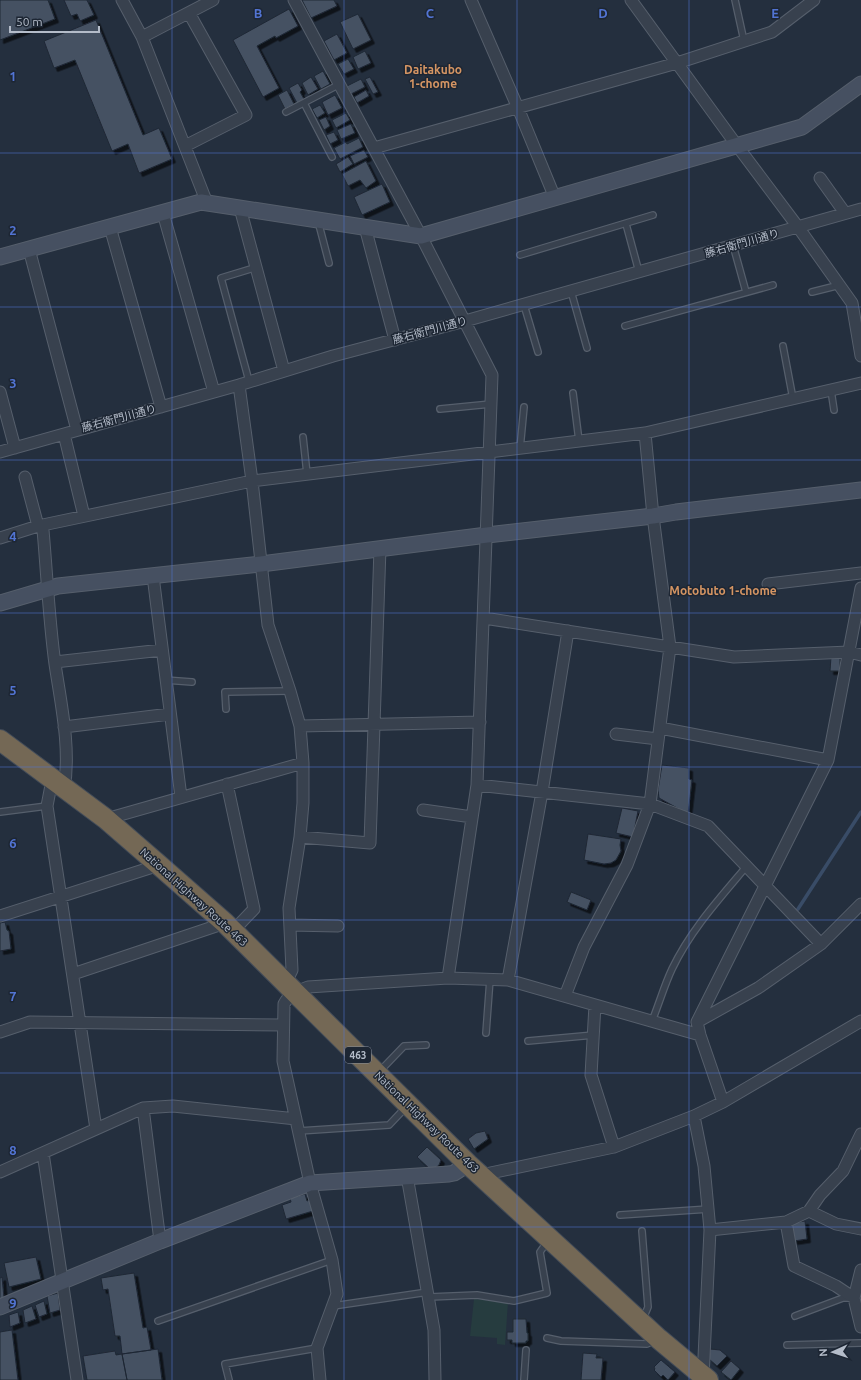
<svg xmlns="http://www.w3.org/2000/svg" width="861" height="1380" font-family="Ubuntu,'Noto Sans JP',sans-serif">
<defs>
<filter id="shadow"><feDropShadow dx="3.5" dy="3.5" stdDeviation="0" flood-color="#0009"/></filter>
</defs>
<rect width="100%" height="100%" fill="#242f3e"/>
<!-- green -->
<path fill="#263c3f" d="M474 1299 508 1302 505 1345 497 1344V1338L470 1336Z"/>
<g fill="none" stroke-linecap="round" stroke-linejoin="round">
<!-- stream -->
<path stroke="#394c67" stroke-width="3.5" d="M798 909 861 812"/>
</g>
<!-- building -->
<path fill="#455162" stroke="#1f2835" filter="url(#shadow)" d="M0 0H48L55 19 0 40Z
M64 0H87L94 15 80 21 77 14 71 16Z
M302 0H334L337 6 311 18Z
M289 9 298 26 276 38 275 36 257 46 279 88 263 97 233 40Z
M358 14 371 40 353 49 340 22Z
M96 20 143 135 159 128 172 159 139 173 128 144 112 151 75 60 54 68 44 41Z
M337 34 347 53 334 60 324 41Z
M365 51 371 63 358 69 353 57Z
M348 59 354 69 344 74 338 64Z
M323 71 330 84 321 89 314 76Z
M311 77 318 89 308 95 302 83Z
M370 77 378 92 373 94 365 79Z
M361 79 365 87 351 94 347 86Z
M298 83 302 90 300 92 304 99 297 103 289 88Z
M287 90 294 104 285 109 278 95Z
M366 90 369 96 357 103 354 97Z
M335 95 342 108 328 115 322 102Z
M320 105 325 113 317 118 312 109Z
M346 113 350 120 336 128 332 120Z
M326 117 330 126 324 130 319 120Z
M351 124 355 133 341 139 337 130Z
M334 132 338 140 330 144 326 135Z
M359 138 363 147 340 159 334 148 346 142 347 144Z
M364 150 368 157 354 164 350 156Z
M348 157 353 164 340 172 336 164Z
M366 161 376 181 366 188 360 180 348 186 342 174Z
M382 184 390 202 362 215 354 197Z
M831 657H840V671H830Z
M662 765 689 768V779L692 780 688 814 659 798 658 790Z
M622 808 638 811 633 837 616 833Z
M588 834 621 839 620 845 621 851 616 860 611 863 604 864 584 860Z
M571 892 591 900 587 910 567 902Z
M5 922 7 930 9 931 11 949 0 951V923Z
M485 1131 488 1139 474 1149 468 1139 476 1133Z
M427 1147 441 1160 439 1165 432 1171 417 1157Z
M305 1194 307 1201 310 1200 313 1211 286 1219 282 1205 291 1202 290 1198Z
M805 1221 807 1239 794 1241 792 1223Z
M36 1257 41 1279 9 1287 4 1263Z
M134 1273 143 1328 147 1327 151 1350 122 1354 120 1336H115L108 1289 103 1290 101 1278Z
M2 1277 4 1298 0 1299V1278Z
M58 1293 60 1310 50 1313 47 1296Z
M44 1301 47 1314 39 1317 35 1305Z
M32 1306 36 1319 25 1323 23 1310Z
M18 1312 20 1323 10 1327 9 1315Z
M513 1319H526L527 1333H528V1341H526V1343H512V1340H507V1332H513Z
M12 1330 18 1380H0V1332Z
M158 1349 162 1380H127L122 1354Z
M710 1349 720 1350 727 1356 717 1366 709 1359Z
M115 1351 116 1355 122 1354 127 1380H87L83 1356Z
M583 1353 597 1354 596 1358H603L601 1380H581Z
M661 1360 675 1372 668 1380 663 1375 661 1377 654 1370 655 1369 654 1367Z
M731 1361 740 1369 731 1380 721 1372Z"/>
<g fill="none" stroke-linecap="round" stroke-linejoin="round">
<!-- lane casing -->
<g stroke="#565f6c" stroke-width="8">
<path id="lane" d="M735 0 744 41
M304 103 332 157
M286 112 340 84
M318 221 329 263
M626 224 639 272
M733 245 746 292
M520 255 653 215
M571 291 587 348
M812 292 840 285
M524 305 538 352
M625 326 773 285
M783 346 793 399
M249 381 221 278 257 267
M831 390 834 410
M573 393 579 441
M440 409 491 404
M303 437 307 474
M520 449 524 407
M165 680 192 682
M226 709 225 692 290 691
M0 812 47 806
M652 1021C659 1004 664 986 672 969 690 931 719 899 746 867
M486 1033 490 979
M528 1041 594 1035
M379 1072 404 1046 426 1045
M299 1131 389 1125 406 1107
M620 1215 709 1209
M642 1231 648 1307 643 1319
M429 1297 477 1295 514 1301 547 1293 540 1252 547 1242
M333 1306 428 1292
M795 1316 843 1298H851
M158 1321 332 1260
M547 1338 561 1341 647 1344 655 1340
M787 1345 861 1343
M229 1380 225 1364 317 1348
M524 1380 526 1350"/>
</g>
<!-- street casing -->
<g stroke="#565f6c" stroke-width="13">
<path id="street" d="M122 0 142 37 207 203
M294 0 421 236 492 375 477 785 448 978
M471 0 518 108 555 198
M631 0 738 147 798 227 852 303 861 356
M142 37 213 0
M185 146 246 115 189 13
M374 148 677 63 772 32 814 0
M820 178 845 213
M240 208 284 371
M163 213 214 392
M110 227 161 407
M365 227 395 340
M29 249 77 430
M239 385 252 481 268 625 290 691 300 726 303 763V803L300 837 289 908 292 970 286 982
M0 392 15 448
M64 434 84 516
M0 452 239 385 333 356 465 321 861 209
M25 477 38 526 43 530C47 575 49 620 55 664 61 704 71 749 64 789
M0 538 38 526 252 481 645 433 861 383
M153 576 181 797
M768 584 861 573
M484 618 734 657 849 652 861 655
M55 662 162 650
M300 726 480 722
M64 727 170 714
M660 728 828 760
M616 734 658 739
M52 780 47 806 96 1129
M227 784 254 909 233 931
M477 785 650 804 708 826 821 944
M423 810 472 817
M106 819 303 763
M300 837 370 843 380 548
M0 916 159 865
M290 925 338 926
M73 974 225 923
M508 980 542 792 568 631
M565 996 584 947 627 865 650 804 670 647 653 516 645 433
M595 1005 591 1075 614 1147
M697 1022 758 988 821 944 861 904
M0 1032 30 1022 283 1025
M723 1102 700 1035 697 1022 828 760 861 588
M143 1108 160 1241
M694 1116 704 1166 710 1230 703 1378
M43 1153 77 1380
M0 1172 143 1108 173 1106 296 1119
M481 1175 614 1147 694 1116 723 1102 861 1021
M407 1176 434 1330 435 1380
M809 1211 836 1224 861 1229
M786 1222 794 1266 836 1286 854 1298
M710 1230 786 1222 809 1211 820 1195 843 1171 861 1134
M861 1270 854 1298 861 1327
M320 1380 317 1348 337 1294 332 1260 310 1183 283 1061 284 1004C289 994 297 991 308 987L448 978 508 980 700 1035"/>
</g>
<!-- secondary casing -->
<g stroke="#565f6c" stroke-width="17">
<path id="secondary" d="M0 257 201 202 421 236 802 127 861 84
M0 603 58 586 261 564 487 535 653 516 676 512 861 490
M0 1307 160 1241 310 1183 449 1174 454 1173 468 1164"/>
</g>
<!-- highway casing -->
<g stroke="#434c59" stroke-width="22">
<path id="highway" d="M0 740 106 819 159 865 225 923 468 1164 659 1339 708 1380"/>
</g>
<!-- lane -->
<use href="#lane" stroke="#38414e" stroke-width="5.5"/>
<!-- street -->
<use href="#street" stroke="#38414e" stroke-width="11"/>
<!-- secondary -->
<use href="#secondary" stroke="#465061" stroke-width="15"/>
<!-- highway -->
<use href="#highway" stroke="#746855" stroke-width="20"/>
</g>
<!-- grid -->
<path fill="none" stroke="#5274d3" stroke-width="1" stroke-opacity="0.55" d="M172 0V1380M344 0V1380M517 0V1380M689 0V1380M0 153H861M0 307H861M0 460H861M0 613H861M0 767H861M0 920H861M0 1073H861M0 1227H861"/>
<g text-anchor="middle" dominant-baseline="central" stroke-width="3" stroke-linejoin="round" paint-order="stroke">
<!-- shield labels -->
<rect fill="#1d2633" stroke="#878f9c" stroke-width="1" x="345" y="1047" width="26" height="16" rx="3"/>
<g font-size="10" font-weight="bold" fill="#b4bcc9">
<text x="358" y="1055">463</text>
</g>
<!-- street labels -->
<g font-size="11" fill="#b4bcc9" stroke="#1d2633">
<text transform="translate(742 243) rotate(-16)">藤右衛門川通り</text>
<text transform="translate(430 330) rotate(-15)">藤右衛門川通り</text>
<text transform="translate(119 418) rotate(-15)">藤右衛門川通り</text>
<text transform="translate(194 897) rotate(42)">National Highway Route 463</text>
<text transform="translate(427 1122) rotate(44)">National Highway Route 463</text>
</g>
<!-- neighbourhood labels -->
<g font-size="12" font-weight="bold" fill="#d59563" stroke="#1d2633">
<text x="433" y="69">Daitakubo<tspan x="433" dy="14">1-chome</tspan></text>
<text x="723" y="590">Motobuto 1-chome</text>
</g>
</g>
<g font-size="13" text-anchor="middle" font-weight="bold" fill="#5274d3" stroke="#1d2633" stroke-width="3" stroke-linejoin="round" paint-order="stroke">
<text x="258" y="18">B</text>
<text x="430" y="18">C</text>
<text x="603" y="18">D</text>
<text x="775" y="18">E</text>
<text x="13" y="81">1</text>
<text x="13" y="235">2</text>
<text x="13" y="388">3</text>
<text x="13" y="541">4</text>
<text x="13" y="695">5</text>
<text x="13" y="848">6</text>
<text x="13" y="1001">7</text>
<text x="13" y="1155">8</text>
<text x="13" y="1308">9</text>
</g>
<!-- north arrow -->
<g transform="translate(833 1352) rotate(267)" stroke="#1d2633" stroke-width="3" paint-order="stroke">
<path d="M0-3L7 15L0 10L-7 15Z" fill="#b4bcc9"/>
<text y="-6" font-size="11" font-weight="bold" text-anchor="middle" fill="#b4bcc9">N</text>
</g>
<!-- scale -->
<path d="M10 26v6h89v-6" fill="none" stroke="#b4bcc9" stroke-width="2"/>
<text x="16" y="26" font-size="12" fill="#b4bcc9" stroke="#1d2633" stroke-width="3" paint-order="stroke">50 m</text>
</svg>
